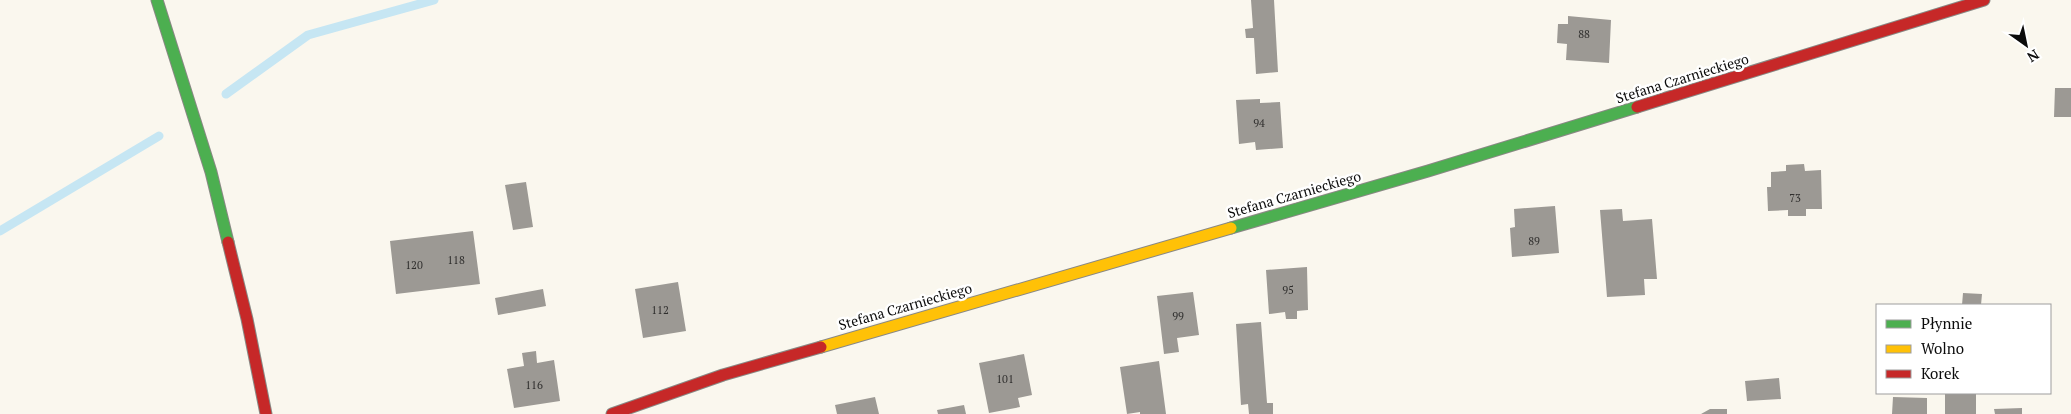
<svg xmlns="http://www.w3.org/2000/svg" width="2071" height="414" font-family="'PT Serif',serif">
<rect width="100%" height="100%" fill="#faf7ee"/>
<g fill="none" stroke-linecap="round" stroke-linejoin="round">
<!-- stream -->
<path stroke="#c6e6f3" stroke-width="9" d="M226 94 308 35 434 0
M0 231 159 136"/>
</g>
<!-- building -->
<path fill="#9c9994" d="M1251 0H1274L1278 72 1256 74 1254 38H1246L1245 29 1253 28Z
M1568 16 1611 20 1609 63 1566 60 1567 44 1557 43 1558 24H1568Z
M2055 88H2071V117H2054Z
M1260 99V103L1280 102 1283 148 1256 150 1255 142 1239 144 1236 100Z
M1804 164 1805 171 1821 170 1822 209H1806V216H1788V210L1768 211 1767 187H1771V172L1786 171V165Z
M526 182 533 227 513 230 505 185Z
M1555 206 1559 253 1512 257 1510 228 1515 227 1514 209Z
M1622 209 1623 221 1652 219 1657 279H1644L1645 295 1607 297 1600 210Z
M473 231 480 284 396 294 390 241Z
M1307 267 1308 310 1297 311V319H1286L1285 312 1269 314 1266 270Z
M678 282 686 331 643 338 635 289Z
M543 289 546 306 498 315 495 298Z
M1193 292 1199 335 1177 338 1179 352 1164 354 1157 296Z
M1963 293 1982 294 1981 305H1962Z
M1261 322 1267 403H1273V414H1249L1248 404 1241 405 1236 324Z
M536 351 537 363 554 360 560 401 514 408 507 369 524 366 522 353Z
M1024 354 1032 395 1018 398 1020 407 989 413 979 363Z
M1159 361 1166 414H1140V412L1127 414 1120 367Z
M1779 378 1781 399 1747 401 1745 381Z
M1945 393H1976V414H1945Z
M875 397 879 414H837L835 405Z
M1893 397 1927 398V414H1892Z
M964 405 966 414H938L937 410Z
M2022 408V414H1995L1994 409Z
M1710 409H1727V414H1701Z"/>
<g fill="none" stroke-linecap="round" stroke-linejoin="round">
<!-- fast casing -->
<g stroke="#898884" stroke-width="13">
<path id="fast" d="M157 0 211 172 228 242
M1231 228 1428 171 1637 107"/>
</g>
<!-- slow casing -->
<g stroke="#898884" stroke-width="13">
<path id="slow" d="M821 347 1231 228"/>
</g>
<!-- jam casing -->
<g stroke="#898884" stroke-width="13">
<path id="jam" d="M1637 107 1984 0
M228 242 247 319 266 414
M612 414 723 375 821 347"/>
</g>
<!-- fast -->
<use href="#fast" stroke="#4caf50" stroke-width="11"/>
<!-- slow -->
<use href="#slow" stroke="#ffc107" stroke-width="11"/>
<!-- jam -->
<use href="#jam" stroke="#c62828" stroke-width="11"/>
</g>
<g text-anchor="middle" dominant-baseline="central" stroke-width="5" stroke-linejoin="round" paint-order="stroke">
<!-- number labels -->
<g font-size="11" fill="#2f2e2d">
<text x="1584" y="34">88</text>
<text x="1259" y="123">94</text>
<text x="1795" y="198">73</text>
<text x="1534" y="241">89</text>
<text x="456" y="260">118</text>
<text x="414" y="265">120</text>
<text x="1288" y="290">95</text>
<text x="660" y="310">112</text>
<text x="1178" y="316">99</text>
<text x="1005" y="379">101</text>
<text x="534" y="385">116</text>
</g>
<!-- street labels -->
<g font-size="14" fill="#0b0b0b" stroke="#fff">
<text transform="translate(1682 78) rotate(-17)">Stefana Czarnieckiego</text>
<text transform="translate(1294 194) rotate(-16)">Stefana Czarnieckiego</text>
<text transform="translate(905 306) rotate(-16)">Stefana Czarnieckiego</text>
</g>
</g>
<!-- legend -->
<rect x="1876" y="304" width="175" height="90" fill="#ffffff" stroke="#9d9d9d"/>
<rect x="1886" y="320" width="25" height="8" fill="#4caf50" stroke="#9d9d9d"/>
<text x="1921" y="329" font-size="15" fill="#0b0b0b">Płynnie</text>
<rect x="1886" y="345" width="25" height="8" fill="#ffc107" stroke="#9d9d9d"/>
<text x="1921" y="354" font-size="15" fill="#0b0b0b">Wolno</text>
<rect x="1886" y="370" width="25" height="8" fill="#c62828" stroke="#9d9d9d"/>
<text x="1921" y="379" font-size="15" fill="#0b0b0b">Korek</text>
<!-- north arrow -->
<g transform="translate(2026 45) rotate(147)" stroke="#ffffff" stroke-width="4" paint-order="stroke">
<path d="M0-4L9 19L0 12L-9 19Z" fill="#0b0b0b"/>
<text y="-8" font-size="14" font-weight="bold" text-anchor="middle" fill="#0b0b0b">N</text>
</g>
</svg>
